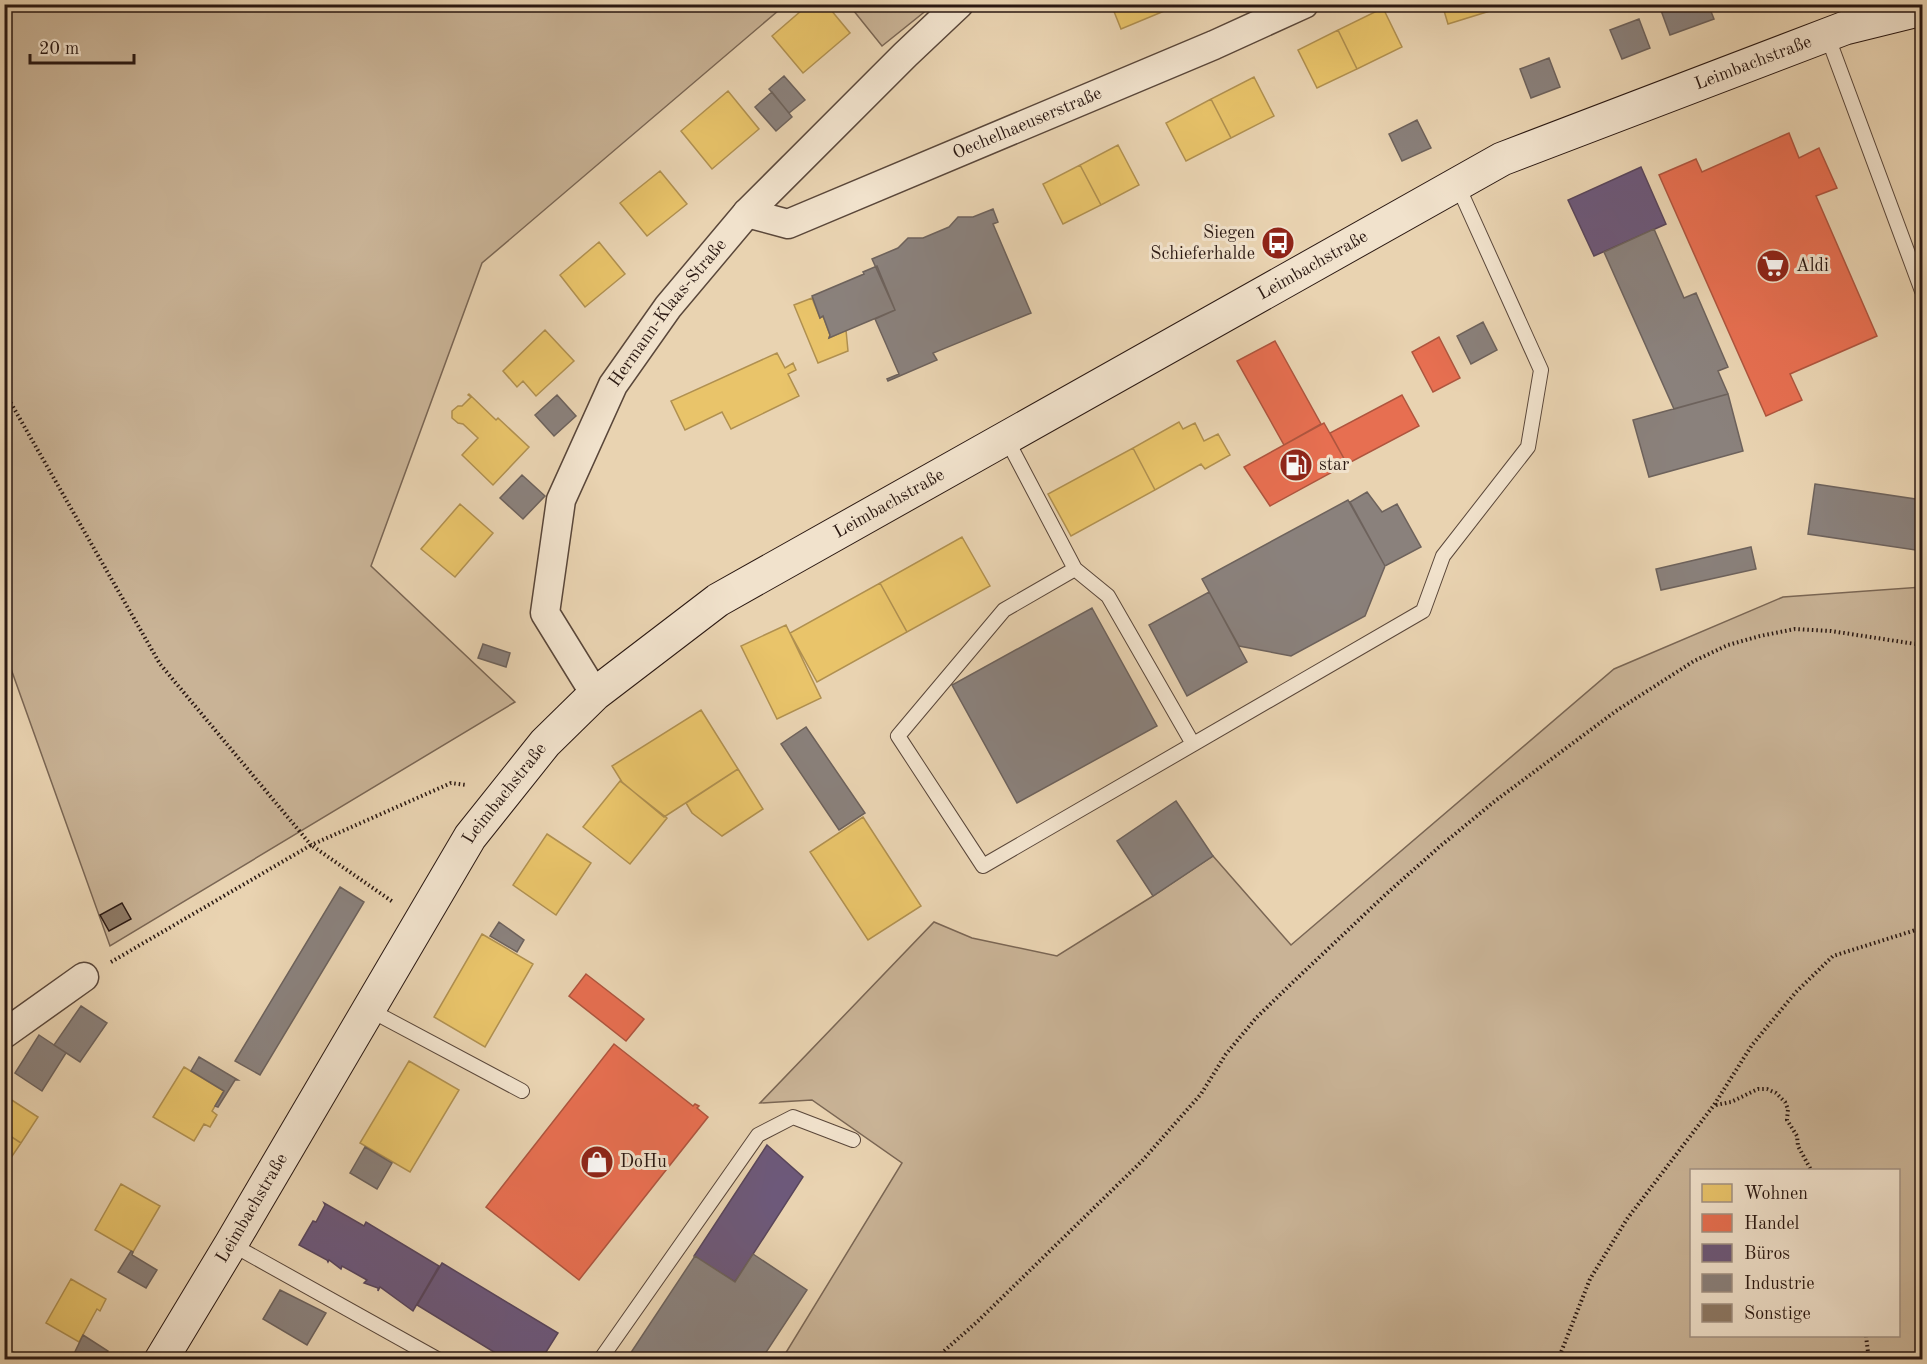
<svg xmlns="http://www.w3.org/2000/svg" width="1927" height="1364" font-family="'Old Standard TT',serif">
<rect width="100%" height="100%" fill="#e9d3b1"/>
<filter id="stains"><feTurbulence type="fractalNoise" baseFrequency=".00333" numOctaves="4"/><feColorMatrix values="0 0 0 0 .2 0 0 0 0 .09 0 0 0 0 .02 0 0 0 .5 -.17"/></filter>
<radialGradient id="worn" r=".72"><stop offset=".6" stop-color="#630" stop-opacity="0"/><stop offset="1" stop-color="#630" stop-opacity=".3"/></radialGradient>
<!-- green -->
<path fill="#c9b396" stroke="#7a6654" stroke-width="1.5" fill-rule="evenodd" d="M5 5H785L482 263 371 566 515 702 110 946 5 652Z
M849 5H933L882 46Z
M1922 587V1359H782L902 1163 812 1100 760 1103 934 922 972 938 1057 956 1153 896 1213 856 1291 945 1614 669 1783 597ZM1692 1170H1898V1336H1692Z"/>
<!-- homes -->
<path fill="#e9c46a" stroke="#b09050" stroke-width="1.5" d="M809 4H826L850 33 803 73 772 36Z
M1111 4H1174V7L1121 29Z
M1442 4H1487L1490 11 1448 24Z
M1383 8 1402 47 1357 69 1338 30Z
M1338 30 1357 69 1317 88 1298 50Z
M1254 77 1274 116 1231 138 1211 99Z
M728 91 759 129 712 169 681 131Z
M1211 99 1231 138 1186 161 1166 123Z
M1118 145 1139 185 1101 205 1080 165Z
M1080 165 1101 205 1063 224 1043 184Z
M660 171 687 204 647 236 620 203Z
M599 242 625 274 585 307 560 275Z
M812 298 820 318 823 316 830 335 829 338 846 330 848 351 818 363 794 305Z
M545 330 574 361 536 396 523 381 517 387 503 371Z
M777 353 785 368 793 363 796 370 788 374 799 396 731 429 722 412 685 430 671 401Z
M469 394 496 420 498 418 529 447 493 485 462 455 478 438 463 424 458 423 452 418V411L458 406H462L471 397 468 395Z
M1179 422 1183 429 1195 423 1204 441 1218 434 1230 455 1205 469 1201 464 1155 490 1133 448Z
M1133 448 1155 490 1071 536 1048 494Z
M460 504 493 533 455 577 421 549Z
M962 537 990 586 907 632 880 583Z
M880 583 907 632 817 682 790 633Z
M786 625 821 698 777 719 741 646Z
M701 710 738 769 664 817 622 782 612 766Z
M738 769 763 809 722 836 692 813 686 803Z
M620 781 667 818 630 864 583 827Z
M863 817 921 906 868 940 810 852Z
M547 834 591 863 556 915 513 885Z
M482 934 533 964 485 1047 434 1017Z
M409 1061 459 1090 410 1172 360 1143Z
M184 1067 224 1091 212 1111 217 1115 210 1127 204 1124 194 1141 153 1117Z
M4 1095 38 1117 21 1143 4 1132Z
M4 1132 21 1143 4 1168Z
M121 1184 160 1206 133 1252 95 1230Z
M71 1279 106 1299 100 1311 97 1309 79 1342 46 1323Z
M4 1347 13 1352 27 1360H4Z"/>
<!-- shops -->
<path fill="#e76f51" stroke="#ae553e" stroke-width="1.5" d="M1789 133 1799 158 1819 148 1837 188 1816 196 1877 336 1790 374 1802 400 1766 416 1659 175 1696 159 1702 172Z
M1439 337 1460 378 1433 392 1412 352Z
M1275 341 1321 424 1284 445 1237 361Z
M1402 395 1419 426 1347 464 1330 433Z
M1324 423 1347 464 1270 506 1244 467Z
M586 974 644 1019 626 1041 569 996Z
M614 1044 693 1106 695 1104 699 1106 697 1108 708 1117 579 1280 486 1207Z"/>
<!-- offices -->
<path fill="#6d597a" stroke="#59465b" stroke-width="1.5" d="M1641 167 1666 224 1594 256 1568 200Z
M767 1145 803 1177 735 1282 694 1256Z
M324 1203 364 1226 366 1222 439 1266 413 1311 380 1287 378 1291V1288L364 1283 367 1280 342 1266 341 1269 329 1260 328 1262 327 1260 299 1245 313 1221 316 1222 325 1205Z
M442 1263 558 1333 541 1360H507L417 1305Z"/>
<!-- industry -->
<path fill="#8a817c" stroke="#6d625c" stroke-width="1.5" d="M1708 4 1714 19 1670 35 1659 5Z
M1639 19 1650 48 1622 59 1610 30Z
M1549 58 1560 87 1531 98 1520 69Z
M784 76 805 100 789 113 769 89Z
M772 92 792 117 776 131 755 107Z
M1417 120 1431 148 1402 161 1389 134Z
M993 209 998 222 993 224 1031 313 933 353 937 360 888 381 887 379 899 374 875 319 895 310 872 259 898 248 908 238H923L949 227 958 217H973Z
M1654 229 1684 298 1696 293 1728 367 1718 371 1728 394 1674 409 1604 252Z
M877 266 895 310 829 338 830 335 823 316 820 318 812 296 864 274 863 272Z
M1483 322 1497 350 1471 364 1457 336Z
M1728 394 1743 451 1649 477 1633 420Z
M557 395 576 416 554 436 535 415Z
M522 475 545 496 523 519 500 498Z
M1815 484 1922 500V551L1808 534Z
M1367 492 1382 512 1397 504 1421 547 1385 566 1350 502Z
M1348 500 1385 566 1365 616 1291 656 1239 646 1202 579Z
M1751 547 1756 569 1661 590 1656 569Z
M1209 592 1247 662 1187 696 1149 625Z
M1092 608 1157 726 1017 803 952 685Z
M483 644 510 653 506 667 478 658Z
M806 727 865 813 839 830 781 744Z
M1176 801 1213 856 1153 896 1117 841Z
M340 887 364 902 260 1075 235 1061Z
M499 922 524 940 517 952 490 936Z
M81 1006 107 1023 80 1062 54 1045Z
M39 1035 66 1053 42 1091 15 1073Z
M199 1057 238 1080H235L218 1107 215 1106 224 1091 191 1071Z
M365 1147 392 1163 377 1189 350 1173Z
M131 1251 133 1252 132 1255 157 1270 146 1288 118 1272Z
M753 1254 807 1290 761 1360H626L695 1256 735 1282Z
M280 1290 326 1313 307 1345 263 1319Z
M83 1335 108 1351 104 1360H71Z"/>
<!-- building -->
<path fill="#8d7965" stroke="#2a1812" stroke-width="1.5" d="M122 903 131 919 109 931 100 915Z"/>
<g fill="none" stroke-linecap="round" stroke-linejoin="round">
<!-- service casing -->
<g stroke="#5a473a" stroke-width="16">
<path id="service" d="M1827 35 1922 291
M1006 438 1075 569 1108 596 1193 744
M1075 569 1004 610 898 736 983 866 1423 611 1443 556 1528 447 1541 370 1457 184
M368 1009 522 1091
M231 1244 439 1360
M600 1360 758 1135 793 1117 853 1140"/>
</g>
<!-- minor casing -->
<g stroke="#5a473a" stroke-width="31">
<g id="minor">
<path id="s1" d="M747 213 788 224 1214 45 1304 4"/>
<path id="s2" d="M595 694 545 613 561 500 613 385 668 307 747 213 905 55 959 4"/>
<path d="M4 1034 84 977"/>
</g>
</g>
<!-- secondary casing -->
<g stroke="#2a1812" stroke-width="35">
<g id="secondary">
<path id="s3" d="M161 1360 231 1244 470 837 545 743 595 694 718 600 1502 159 1845 28 1922 9"/>
</g>
</g>
<!-- path -->
<path stroke="#2a1812" stroke-width="4" stroke-dasharray="1.5 3" stroke-linecap="butt" d="M4 391 160 664 311 845 451 783 466 785
M111 962 311 845 393 902
M1716 1105 1731 1102 1758 1089H1767L1776 1093 1785 1102 1788 1109 1787 1120 1797 1136 1798 1146 1811 1170
M1866 1336 1868 1352 1873 1360
M934 1360 978 1321 1142 1161 1201 1094 1226 1054 1256 1018 1292 983 1384 896 1438 848 1495 801 1616 711 1694 661 1728 645 1760 636 1795 629 1831 631 1922 645
M1558 1360 1590 1279 1627 1219 1714 1105 1752 1045 1796 992 1833 956 1922 928"/>
<!-- service -->
<use href="#service" stroke="#f1e2cc" stroke-width="14"/>
<!-- minor -->
<use href="#minor" stroke="#f1e2cc" stroke-width="28"/>
<!-- secondary -->
<use href="#secondary" stroke="#f1e2cc" stroke-width="33"/>
</g>
<!-- icons -->
<defs>
<g id="bus-disc" transform="scale(1.725)"><circle r="9.5" fill="#8f2418" stroke="#f1e2cc"/><path d="M-5-6H5V4H4V6H2V4H-2V6H-4V4H-5ZM-3.5-4V0h7V-4ZM-3.5 1.2v1.5H-2V1.2ZM2 1.2v1.5H3.5V1.2Z" fill="#fff"/></g>
<g id="supermarket-disc" transform="scale(1.725)"><circle r="9.5" fill="#8f2418" stroke="#f1e2cc"/><path d="M-6-5.5h2.5l.6 2H6L4.5 2H-2.5L-4.4-4H-6ZM-1.5 3.2a1.3 1.3 0 1 0 .1 0ZM3 3.2a1.3 1.3 0 1 0 .1 0Z" fill="#fff"/></g>
<g id="fuel-disc" transform="scale(1.725)"><circle r="9.5" fill="#8f2418" stroke="#f1e2cc"/><path d="M-5.5-6h7V0h2V4h1.3V-2.5L3-4.5l.8-.8L6-3V5H2.5V1h-1V6h-7ZM-4.2-4.7v3.2H.2V-4.7Z" fill="#fff"/></g>
<g id="shop-disc" transform="scale(1.725)"><circle r="9.5" fill="#8f2418" stroke="#f1e2cc"/><path d="M-5-2.5h2.3a2.7 3.5 0 0 1 5.4 0H5L5.5 6h-11ZM-1.5-2.5h3a1.5 2.3 0 0 0-3 0Z" fill="#fff"/></g>
</defs>
<g fill-rule="evenodd">
<use href="#bus-disc" x="1278" y="243"/>
<use href="#supermarket-disc" x="1773" y="266"/>
<use href="#fuel-disc" x="1296" y="465"/>
<use href="#shop-disc" x="597" y="1162"/>
</g>
<g text-anchor="middle" dominant-baseline="central" stroke-width="6" stroke-linejoin="round" paint-order="stroke">
<!-- street labels -->
<g font-size="18" fill="#2a1812" stroke="#f1e2cc">
<text stroke="none"><textPath href="#s3" startOffset="2121">Leimbachstraße</textPath></text>
<text stroke="none"><textPath href="#s1" startOffset="302">Oechelhaeuserstraße</textPath></text>
<text stroke="none"><textPath href="#s3" startOffset="1635">Leimbachstraße</textPath></text>
<text stroke="none"><textPath href="#s2" startOffset="426">Hermann-Klaas-Straße</textPath></text>
<text stroke="none"><textPath href="#s3" startOffset="1149">Leimbachstraße</textPath></text>
<text stroke="none"><textPath href="#s3" startOffset="663">Leimbachstraße</textPath></text>
<text stroke="none"><textPath href="#s3" startOffset="177">Leimbachstraße</textPath></text>
</g>
<!-- poi labels -->
<g font-size="18" fill="#2a1812" stroke="#f1e2cc" text-anchor="start">
<text x="1255" y="233" text-anchor="end">Siegen<tspan x="1255" dy="21">Schieferhalde</tspan></text>
<text x="1796" y="266">Aldi</text>
<text x="1319" y="465">star</text>
<text x="620" y="1162">DoHu</text>
</g>
</g>
<!-- margin -->
<rect width="1927" height="1364" fill="none" stroke="#e9d3b1" stroke-width="24"/>
<rect x="6" y="6" width="1915" height="1352" fill="none" stroke="#2a1812" stroke-width="3"/>
<rect x="12" y="12" width="1903" height="1340" fill="none" stroke="#2a1812" stroke-width="1.5"/>
<!-- legend -->
<rect x="1690" y="1169" width="210" height="168" fill="#f1e2cc" stroke="#a19182" stroke-width="1.5"/>
<rect x="1702" y="1184" width="30" height="18" fill="#e9c46a" stroke="#a19182" stroke-width="1.5"/>
<text x="1744" y="1199" font-size="18" fill="#2a1812">Wohnen</text>
<rect x="1702" y="1214" width="30" height="18" fill="#e76f51" stroke="#a19182" stroke-width="1.5"/>
<text x="1744" y="1229" font-size="18" fill="#2a1812">Handel</text>
<rect x="1702" y="1244" width="30" height="18" fill="#6d597a" stroke="#a19182" stroke-width="1.5"/>
<text x="1744" y="1259" font-size="18" fill="#2a1812">Büros</text>
<rect x="1702" y="1274" width="30" height="18" fill="#8a817c" stroke="#a19182" stroke-width="1.5"/>
<text x="1744" y="1289" font-size="18" fill="#2a1812">Industrie</text>
<rect x="1702" y="1304" width="30" height="18" fill="#8d7965" stroke="#a19182" stroke-width="1.5"/>
<text x="1744" y="1319" font-size="18" fill="#2a1812">Sonstige</text>
<!-- scale -->
<path d="M30 54v9h104v-9" fill="none" stroke="#2a1812" stroke-width="3"/>
<text x="39" y="54" font-size="18" fill="#2a1812" stroke="#f1e2cc" stroke-width="4.5" paint-order="stroke">20 m</text>
<rect width="100%" height="100%" filter="url(#stains)"/>
<rect width="100%" height="100%" fill="url(#worn)"/>
</svg>
